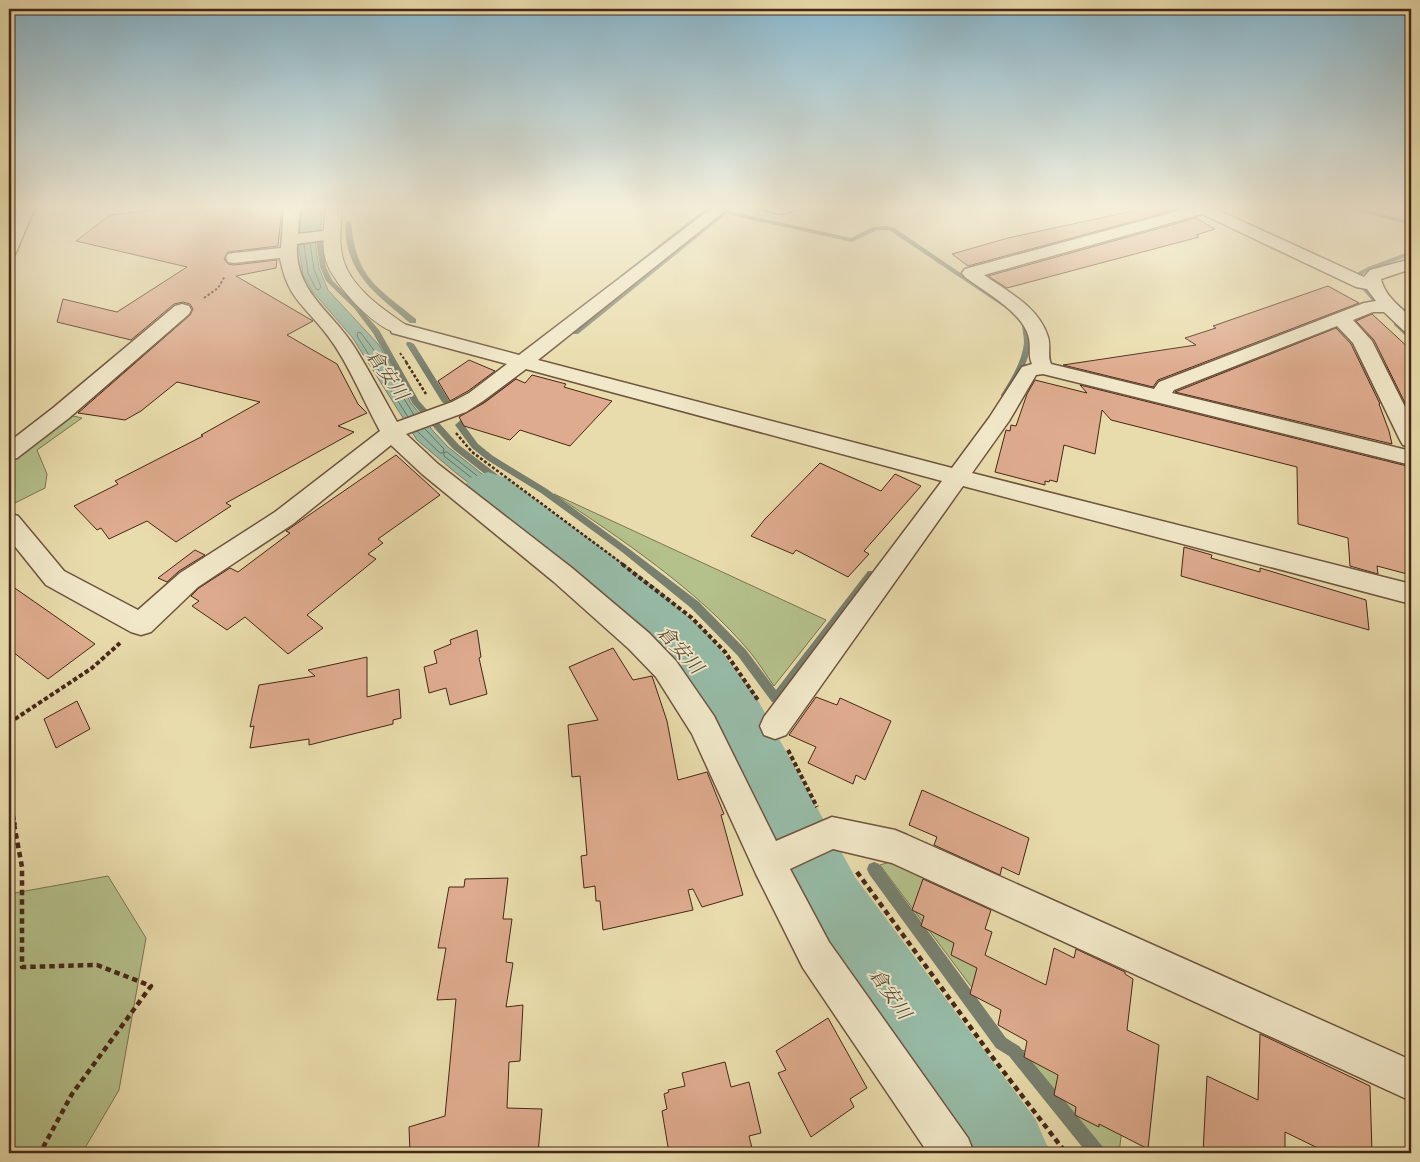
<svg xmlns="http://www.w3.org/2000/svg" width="1420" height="1162" font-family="'IM FELL French Canon','Noto Serif JP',serif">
<rect width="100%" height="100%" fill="#e9dcac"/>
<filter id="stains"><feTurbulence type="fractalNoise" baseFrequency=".004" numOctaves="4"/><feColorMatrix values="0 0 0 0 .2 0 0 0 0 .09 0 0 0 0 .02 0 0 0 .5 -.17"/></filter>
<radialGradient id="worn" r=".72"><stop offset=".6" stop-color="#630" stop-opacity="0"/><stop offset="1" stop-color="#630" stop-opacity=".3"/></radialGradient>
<!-- green -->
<path fill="#b4c18b" stroke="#7d7452" d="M69 415 82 418 37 450 47 474 45 488 13 504 9 500V458Z
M554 494 826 620 774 686C766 675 759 663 750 652 698 590 621 539 554 494Z
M893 861 983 905 976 993 880 865Z
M108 876 146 938 119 1090 82 1153H9V894Z
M1018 1049 1128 1079 1119 1153H1104Z"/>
<!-- water -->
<path fill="#97bca8" stroke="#77806f" d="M302 207H322L321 229 317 232 315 242 319 268 328 290 379 345 411 403 434 432 448 447 558 534 545 542 456 473 417 440 352 337 313 292 303 275 298 243Z"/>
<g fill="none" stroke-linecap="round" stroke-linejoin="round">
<!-- shore -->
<path stroke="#6e7260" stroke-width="1" d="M304 244 308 273 316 289 319 290 321 287 314 269 310 243
M408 417 357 336 358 332 361 333 376 353 414 415
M417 431 440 453H443L444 449 425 429
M447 452 504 497V501H501L444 456V453Z"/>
<!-- stream -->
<path fill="#77806f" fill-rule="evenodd" d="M707 207H713L624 278H620V276Z
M1342 207H1352L1411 221V225Z
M725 210 851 238 873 227 885 226 893 227 1009 306 1004 307 889 230H877L852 242 726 214 578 334H572V330Z
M346 221 351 222C356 277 375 286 416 319V323H410C385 301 356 282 348 248 346 239 344 229 346 221Z
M309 231H313L322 241 326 267 332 280 358 306 379 330 419 401 459 445 675 611 725 663 757 711 791 786 833 862 861 905 1048 1147 1050 1153H1032L851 915 823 872 783 794 749 718 717 669 667 617 453 449 413 404 373 333 354 308 326 281 320 267 316 241 308 232Z
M1411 251V255L1366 272 1362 275V278H1358L1355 274 1368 267Z
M1363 288H1367L1385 309V311H1381L1363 290Z
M1394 321H1400L1411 332V338H1408L1394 325Z
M1022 323H1028C1038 348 1021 374 1009 395L1008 397H1002L1001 395C1011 379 1022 362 1024 343 1024 336 1022 329 1022 323Z
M407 342H410L414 344 450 402 449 404H446L442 402 406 344Z
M510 376H516L517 378 464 425 478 444 493 456 547 489 628 548 699 602 746 650 776 690 868 571H876L877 574 876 577 780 702 776 704 772 702 738 656 691 608 622 552 541 493 487 460 472 448 455 425Z
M874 862 879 864 1006 1038 1019 1046 1103 1147 1105 1153H1087L1009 1056 996 1048 869 874 867 869 869 864Z"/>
<!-- river -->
<path fill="#97bca8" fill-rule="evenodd" d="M488 472 506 478 654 586 709 635 755 695 855 877 1036 1120 1050 1153H948L799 933 708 734 665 671 612 618 470 502 462 490 470 478Z"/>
</g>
<!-- building -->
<path fill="#deab8e" stroke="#462719" d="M175 207H282L278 246 228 252 224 259 228 264 234 265 277 260 276 268 236 276 313 321 287 335 337 364 358 404 367 413 338 426 354 432 226 503 231 506 176 542 147 521 109 539 101 528 97 530 74 506 118 484 115 481 203 436 201 435 260 402 177 382 141 411 125 420 78 413 190 315 193 309 190 304 183 302 174 304 131 340 57 322 63 299 117 312 187 267 76 241 110 215Z
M1151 207H1175L1179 209 968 266 952 254 1008 238Z
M1196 218 1215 229 1196 235 1199 237 1007 288 988 276Z
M1328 286 1359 303 1158 380 1153 387 1063 365 1196 345 1185 338 1216 328 1213 326Z
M1372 314 1411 350V407H1407L1374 340 1356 321Z
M1336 328 1351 344 1380 404H1379L1389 431 1392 444 1175 392Z
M469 360 495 371 468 391 450 401 438 381Z
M532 375 566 384 564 387 612 401 570 446 520 430 510 440 464 426 459 417 484 403 516 379 525 383Z
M1035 380 1087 393 1080 385 1411 467V575L1377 566 1378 574 1350 566 1348 538 1298 524 1297 467 1111 420 1102 410 1095 454 1064 445 1057 482 1050 480 1049 482 1045 481V485L995 472 1006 430 1010 431 1011 425 1016 426 1027 394Z
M396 455 440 495 378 539 383 543 368 554 376 559 307 615 323 628 288 654 245 617 227 630 192 606 199 601 191 596 199 588 230 568 238 572 290 533 286 531Z
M820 463 881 491 895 474 921 486 864 551 869 554 848 577 796 550 793 554 751 536 765 519Z
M1184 547 1212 555 1211 558 1260 572V568L1366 600 1369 630 1181 576Z
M195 550 205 555 179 571 167 582 158 578Z
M9 584 95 644 48 679 9 649Z
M477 630 481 657 479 658 487 694 450 705 446 688 429 693 424 667 437 663 434 651 451 644 450 640Z
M613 648 633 680 652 676 667 721 678 780 707 772 724 814 721 815 743 895 702 907 693 889 688 890 693 910 603 930 600 901H596L595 886 584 888 581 856 587 855 580 776 572 777 568 725 598 720 569 667Z
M367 657V697L399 689 401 718 393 720V724L309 745V739L250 748 254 726 250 727 259 685 315 676 308 670Z
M816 697 837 705 840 698 891 721 865 780 856 775 853 784 808 763 816 747 789 735Z
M77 701 90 729 56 748 44 719Z
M922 790 1029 838 1019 875 1002 867 1000 875 934 845 937 837 909 825Z
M508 878 503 919H512L506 962 513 963 506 1007 523 1005 520 1061 509 1062 507 1108 542 1109 538 1153H410L409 1127 445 1116 456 999 437 1000 446 948H438L449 887H464L465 879Z
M923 879 991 910 985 929 992 932 985 955 1046 985 1054 948 1074 958 1076 949 1125 972V974L1133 979 1127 1030 1159 1045 1148 1149 1099 1124V1127L1075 1115 1076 1107 1054 1095 1058 1075 1024 1057 1027 1041 998 1025 1001 1010 970 994 977 968 951 955 954 943 921 926 924 916 912 910Z
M828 1018 867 1088 850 1099 854 1107 811 1137 778 1073 786 1070 776 1051Z
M1260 1034 1370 1086 1372 1153H1328L1285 1132V1153H1203L1207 1076 1258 1100Z
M725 1062 731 1087 749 1082 761 1133 749 1136 752 1148 748 1149 749 1153H669L662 1111 667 1109 664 1094 669 1092 668 1090 685 1086 682 1073Z"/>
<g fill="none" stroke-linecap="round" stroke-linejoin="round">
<!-- minor casing -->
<g stroke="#6f543e" stroke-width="3">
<path id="minor" d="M19 207H35L17 250 15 254 9 255V234Z
M284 207H300L298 234 332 230 338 232 340 235 338 238 297 244C294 292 332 311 355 348 370 372 383 397 397 422L452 402 469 393 507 364 392 333 390 329 392 325 399 323 519 355 713 207H730L538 360 952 468 989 418 1022 367 1032 364C1028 355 1031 347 1029 338 1023 312 985 292 965 277L962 273 965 269 1193 207H1211L1364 277 1370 270 1411 259V269L1381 279C1384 295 1400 307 1411 317V333L1404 331 1384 312H1373L1353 320 1372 341 1411 419V447L1403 445 1400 440 1353 343 1337 326 1174 390 1172 393 1411 451V465L1043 374 1036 375 1009 421 972 473 1411 584V604L963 486 786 735 775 739 764 735 760 726 764 717 942 481 526 369 483 401 466 412 406 434 438 464 572 568 649 633 676 661 714 716 776 841 832 817 895 830 907 835 1411 1060V1101L892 863 833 849 790 869 829 942 968 1138 974 1153H928L803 968 756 874 692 734 656 677 629 649 554 582 422 474 391 445 293 524 198 587 151 632 141 635 131 632 46 585 9 539V513L18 516 64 571 138 610 180 573 275 512 380 431C363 400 349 364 328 336 305 305 288 300 280 258L234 263 228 262 226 258 228 254 234 253 281 248ZM1202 214 1356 287 1367 289 1376 301 1364 303 1159 382 1154 389 1051 364C1047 355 1051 346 1048 337 1039 307 1008 292 984 275Z
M762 207H802L799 210 781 214 765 210Z
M182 304 189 306 191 310 189 314 69 418 17 458 9 460V442L53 408 175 306Z"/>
</g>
<!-- tertiary casing -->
<g stroke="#6f543e" stroke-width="2">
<path id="tertiary" d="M326 207H342C341 225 338 244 344 262 353 289 383 309 406 325L409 329 406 333C382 339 333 284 326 261 321 244 324 225 326 207Z"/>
</g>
<!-- path-far3 -->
<path stroke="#462719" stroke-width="2" stroke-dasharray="2.5 2" stroke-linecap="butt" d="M204 298 218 288 225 276
M400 353 407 363"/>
<!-- path-far2 -->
<path stroke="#462719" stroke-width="2.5" stroke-dasharray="3 2" stroke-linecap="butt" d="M406 362 426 394
M456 433 472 452 624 565"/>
<!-- path-far1 -->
<path stroke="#462719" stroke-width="4" stroke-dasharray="4.5 2.5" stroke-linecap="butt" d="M622 564 692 618 725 652 758 700
M9 723 92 668 120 643
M788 750 817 807
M9 795 15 825"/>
<!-- path -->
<path stroke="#462719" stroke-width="4.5" stroke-dasharray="5.5 4" stroke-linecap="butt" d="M14 824 22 867V967L97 965 151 986 72 1094 40 1153
M857 872 990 1054 1066 1153"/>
<!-- minor -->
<use href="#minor" fill="#f1e8c9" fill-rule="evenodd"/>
<!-- tertiary -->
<use href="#tertiary" fill="#f1e8c9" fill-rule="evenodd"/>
</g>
<!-- sky -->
<linearGradient id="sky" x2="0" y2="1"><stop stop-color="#87b7ce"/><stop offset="0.56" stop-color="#f5efda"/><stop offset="1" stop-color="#f5efda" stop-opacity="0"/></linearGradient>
<rect width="1420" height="370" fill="url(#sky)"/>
<g text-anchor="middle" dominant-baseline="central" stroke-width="4" stroke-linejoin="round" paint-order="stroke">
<!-- water labels -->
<g font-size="19" font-style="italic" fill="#5a4c3d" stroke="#f1e8c9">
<text transform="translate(387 375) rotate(55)">倉安川</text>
<text transform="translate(680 650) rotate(48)">倉安川</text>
<text transform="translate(890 994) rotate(55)">倉安川</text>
</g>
</g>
<!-- margin -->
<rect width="1420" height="1162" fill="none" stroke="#e9dcac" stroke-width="30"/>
<rect x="10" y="10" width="1400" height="1142" fill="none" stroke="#462719" stroke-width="2.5"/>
<rect x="15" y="15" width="1390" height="1132" fill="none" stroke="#462719"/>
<rect width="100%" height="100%" filter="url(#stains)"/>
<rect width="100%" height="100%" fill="url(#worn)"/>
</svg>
